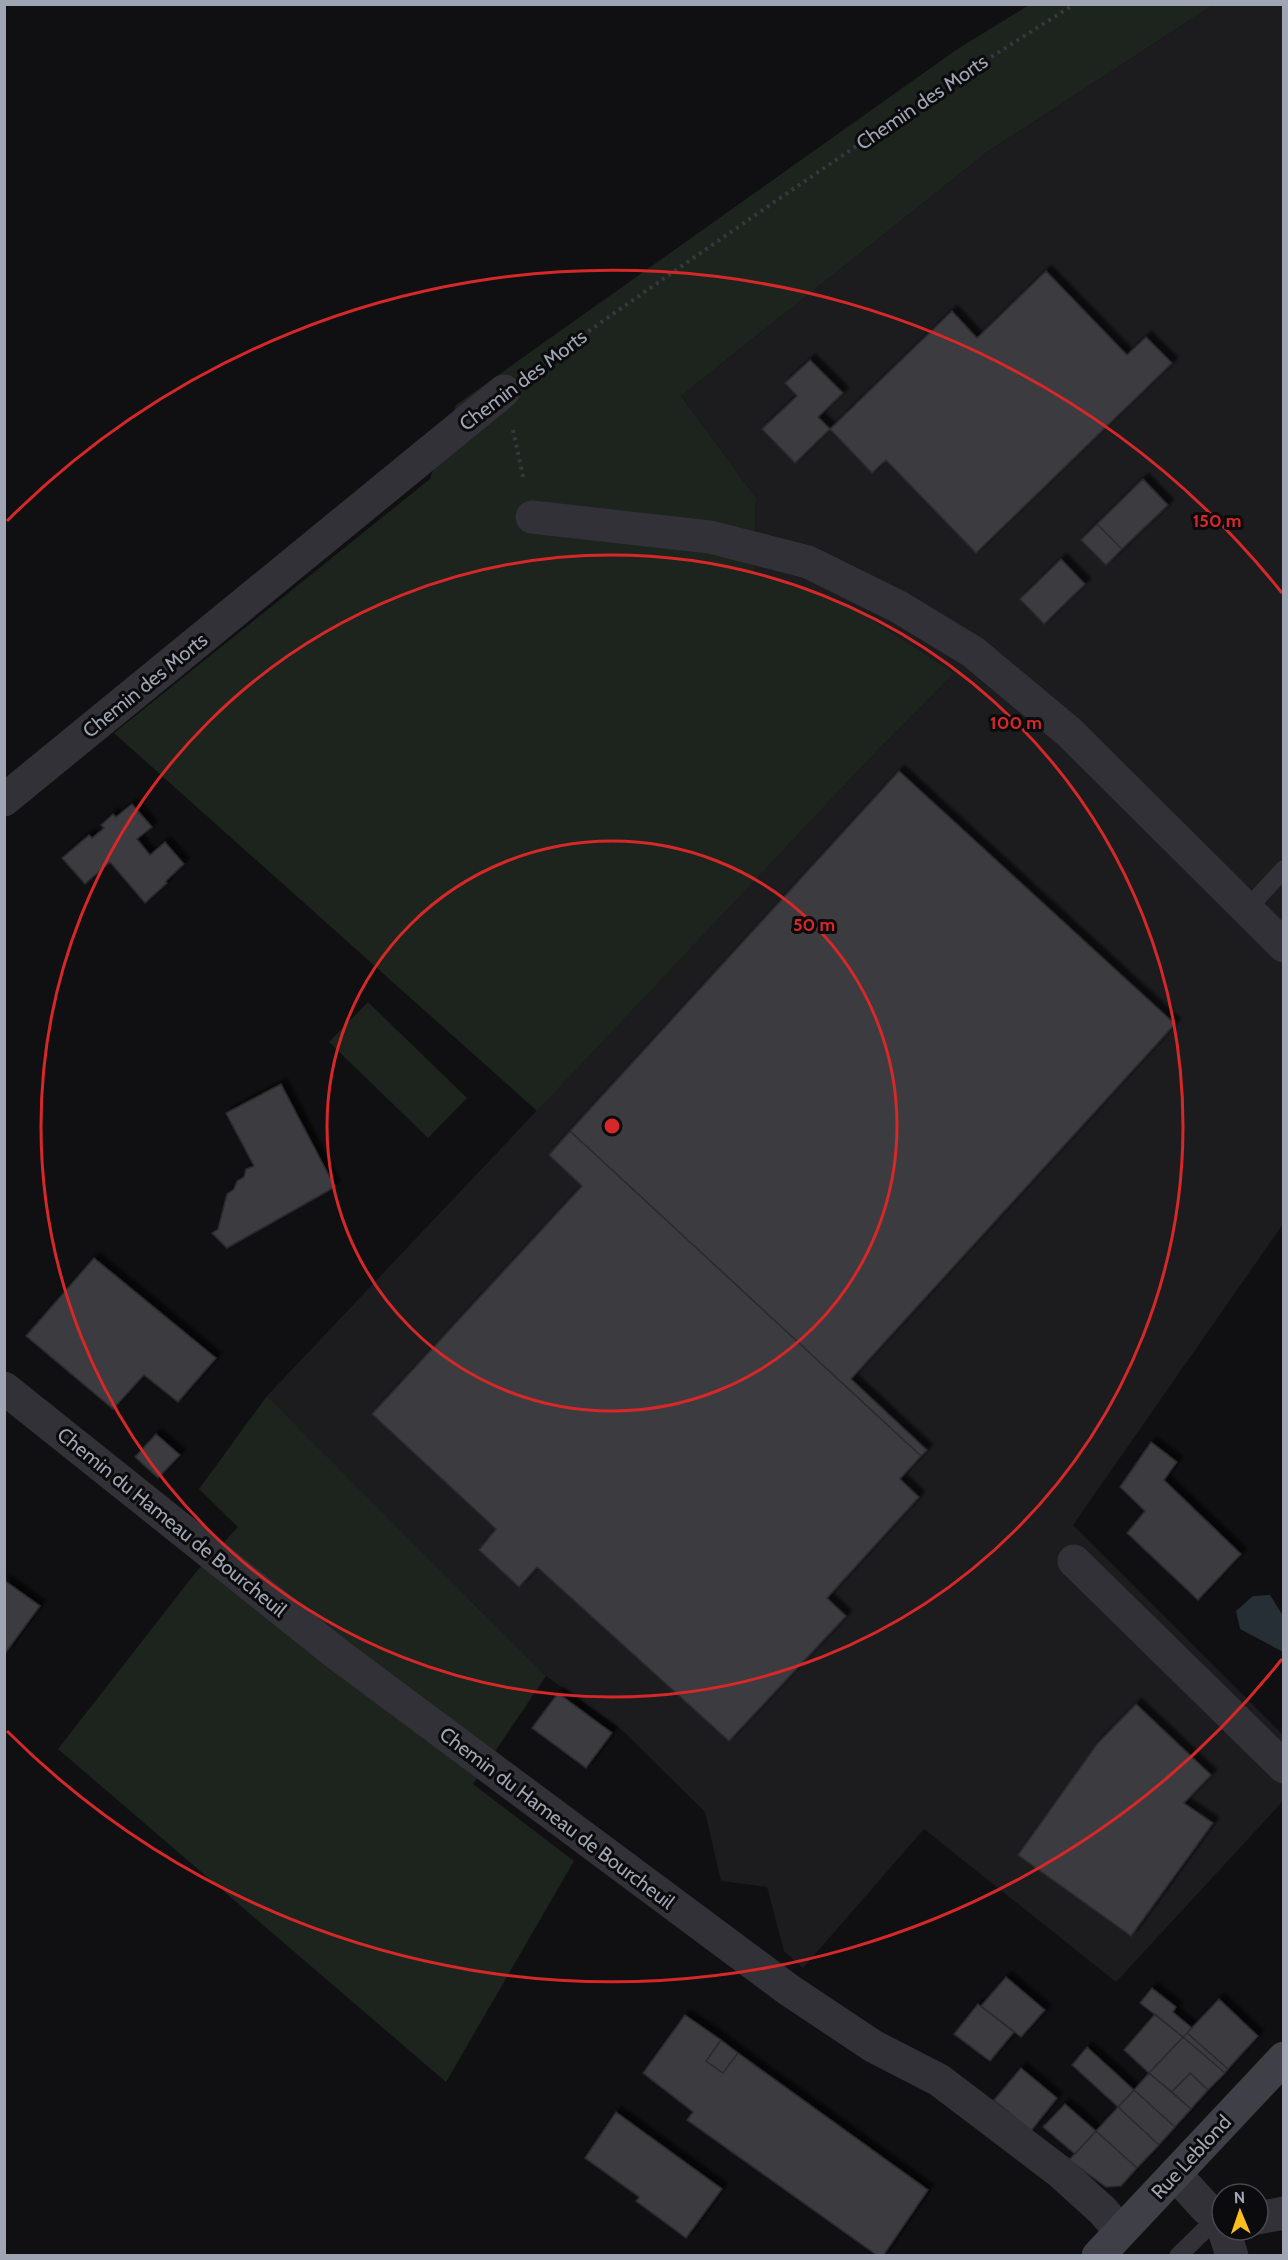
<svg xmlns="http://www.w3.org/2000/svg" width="1288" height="2260" font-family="Cabin,sans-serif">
<defs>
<filter id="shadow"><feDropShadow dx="5.5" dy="-5.5" stdDeviation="1.5" flood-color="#0009"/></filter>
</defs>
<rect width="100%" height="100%" fill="#101012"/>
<!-- built -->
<path fill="#1c1c1f" d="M1213 5H1283V1224L1073 1525 1283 1735V1801L1116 1982 924 1829 803 1968 784 1951 767 1887 721 1881 705 1812 622 1730 546 1676 267 1396 872 756 954 673 851 606 754 571 756 498 681 396 987 152Z"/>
<!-- green -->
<path fill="#1c241d" d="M1029 5H1213L987 152 681 396 756 498 754 571 851 606 954 673 872 756 537 1111 114 733 430 479 456 405 956 50Z
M368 1002 467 1098 428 1138 329 1042Z
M267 1396 546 1676 473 1784 574 1861 446 2082 58 1749 196 1572 238 1527 199 1489Z"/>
<!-- water -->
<path fill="#262e36" d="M1270 1595 1283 1616V1652L1240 1629 1236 1611 1253 1596Z"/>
<!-- building -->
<path fill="#3a3a3f" stroke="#2a2a2e" stroke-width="1.5" filter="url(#shadow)" d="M1046 271 1127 355 1146 337 1172 363 976 553 886 460 872 473 830 429 952 311 977 338Z
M810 360 843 393 818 417 830 429 795 463 762 429 797 396 785 383Z
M1143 479 1168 505 1122 549 1097 524Z
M1097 524 1122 549 1106 565 1081 540Z
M1061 559 1085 584 1044 624 1020 599Z
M899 771 1175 1024 851 1379 927 1450 921 1456 570 1131Z
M132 804 152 827 137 839 150 855 165 842 184 864 166 881 167 883 145 903 110 862 85 884 62 858 89 835 92 838 104 828 101 825 113 814 116 817Z
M281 1084 335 1187 227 1248 212 1233 218 1229 227 1194 234 1189 237 1181 244 1177 246 1169 254 1166 226 1113Z
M570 1131 921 1456 900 1479 919 1497 827 1598 846 1616 729 1741 537 1567 519 1587 479 1550 496 1529 372 1414 582 1186 549 1155Z
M94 1258 216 1358 178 1402 144 1375 113 1409 26 1336Z
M156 1434 180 1455 158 1478 135 1457Z
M1151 1442 1177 1462 1164 1480 1241 1554 1198 1600 1127 1533 1145 1511 1120 1487Z
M4 1580 40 1606 6 1652 4 1651Z
M558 1693 612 1733 586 1768 532 1728Z
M1136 1704 1211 1775 1184 1803 1213 1823 1131 1936 1018 1855 1097 1744Z
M1006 1977 1045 2010 1021 2037 981 2006Z
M1152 1988 1176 2007 1173 2012 1192 2028 1183 2037 1140 2003Z
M1219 1999 1258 2036 1228 2069 1187 2033Z
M978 2004 1014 2032 990 2061 954 2034Z
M1155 2014 1183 2037 1149 2073 1124 2050Z
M685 2015 721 2040 706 2061 723 2073 738 2053 928 2190 883 2256H878L687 2120 693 2112 643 2073Z
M1187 2033 1228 2069 1225 2073 1183 2037Z
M1183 2037 1225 2073 1208 2090 1190 2073 1172 2092 1149 2073Z
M721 2040 738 2053 723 2073 706 2061Z
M1087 2047 1134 2090 1118 2107 1072 2065Z
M1021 2068 1057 2098 1031 2131 994 2100Z
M1149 2073 1191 2109 1175 2127 1134 2090Z
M1190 2073 1208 2090 1191 2109 1172 2092Z
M1134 2090 1175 2127 1159 2145 1118 2107Z
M1065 2104 1096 2131 1075 2154 1043 2127Z
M1118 2107 1159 2145 1137 2168 1096 2131Z
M616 2112 722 2189 686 2238 636 2201 639 2197 585 2158Z
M1096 2131 1137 2168 1121 2186 1106 2187 1069 2160Z"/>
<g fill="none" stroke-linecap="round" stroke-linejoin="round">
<!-- path -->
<path stroke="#37383e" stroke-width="4" stroke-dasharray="3 4.5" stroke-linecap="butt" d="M533 370C712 245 890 119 1075 4
M513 430 524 481"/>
<!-- lane -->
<path stroke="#313137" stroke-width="18" d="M1246 910 1284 869
M1178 2256 1219 2216"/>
<!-- street -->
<path stroke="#313137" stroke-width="33" d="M532 517 710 537 808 562 899 607 973 652 1069 732 1284 946
M4 800 504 391
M4 1388 336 1653 789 1990 873 2046 939 2080 1060 2172 1103 2211 1120 2231
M1074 1561 1284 1767
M1175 2174 1207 2209 1222 2217
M1258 2218 1284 2213
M1224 2230 1232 2256"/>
<!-- secondary -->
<path stroke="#3f4047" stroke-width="33" d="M1098 2256 1284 2058"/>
</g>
<!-- distance rings -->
<g fill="none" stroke="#d62828" stroke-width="3">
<circle cx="612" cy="1126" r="285"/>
<circle cx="612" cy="1126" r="571"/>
<path d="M1282 1659A856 856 0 0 1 7 1731M7 521A856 856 0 0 1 1282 593"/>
</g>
<g text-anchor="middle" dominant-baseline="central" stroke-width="6" stroke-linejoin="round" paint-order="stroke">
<!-- street labels -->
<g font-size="20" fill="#a0a5b3" stroke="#0b0b0d">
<text transform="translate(922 102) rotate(-34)">Chemin des Morts</text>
<text transform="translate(523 380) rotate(-37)">Chemin des Morts</text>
<text transform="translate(145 685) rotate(-39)">Chemin des Morts</text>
<text transform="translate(172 1522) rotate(39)">Chemin du Hameau de Bourcheuil</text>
<text transform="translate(557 1818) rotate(37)">Chemin du Hameau de Bourcheuil</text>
<text transform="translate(1191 2157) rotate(-47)">Rue Leblond</text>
</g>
</g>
<circle cx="612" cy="1126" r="9" fill="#d62828" stroke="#0b0b0d" stroke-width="3"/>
<g font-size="18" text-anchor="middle" font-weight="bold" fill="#d62828" stroke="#0b0b0d" stroke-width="6" stroke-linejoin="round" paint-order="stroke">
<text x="1217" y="527">150 m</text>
<text x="1016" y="729">100 m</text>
<text x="814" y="931">50 m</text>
</g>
<!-- border -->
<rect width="1288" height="2260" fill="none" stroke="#a0a5b3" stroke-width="12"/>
<!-- north arrow -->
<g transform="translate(1240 2212) rotate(358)"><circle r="28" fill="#0b0b0d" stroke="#47494f" stroke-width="1.5"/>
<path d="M0-4.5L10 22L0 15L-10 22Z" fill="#fcbd1e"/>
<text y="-9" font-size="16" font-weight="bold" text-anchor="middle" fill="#a0a5b3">N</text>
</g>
</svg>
